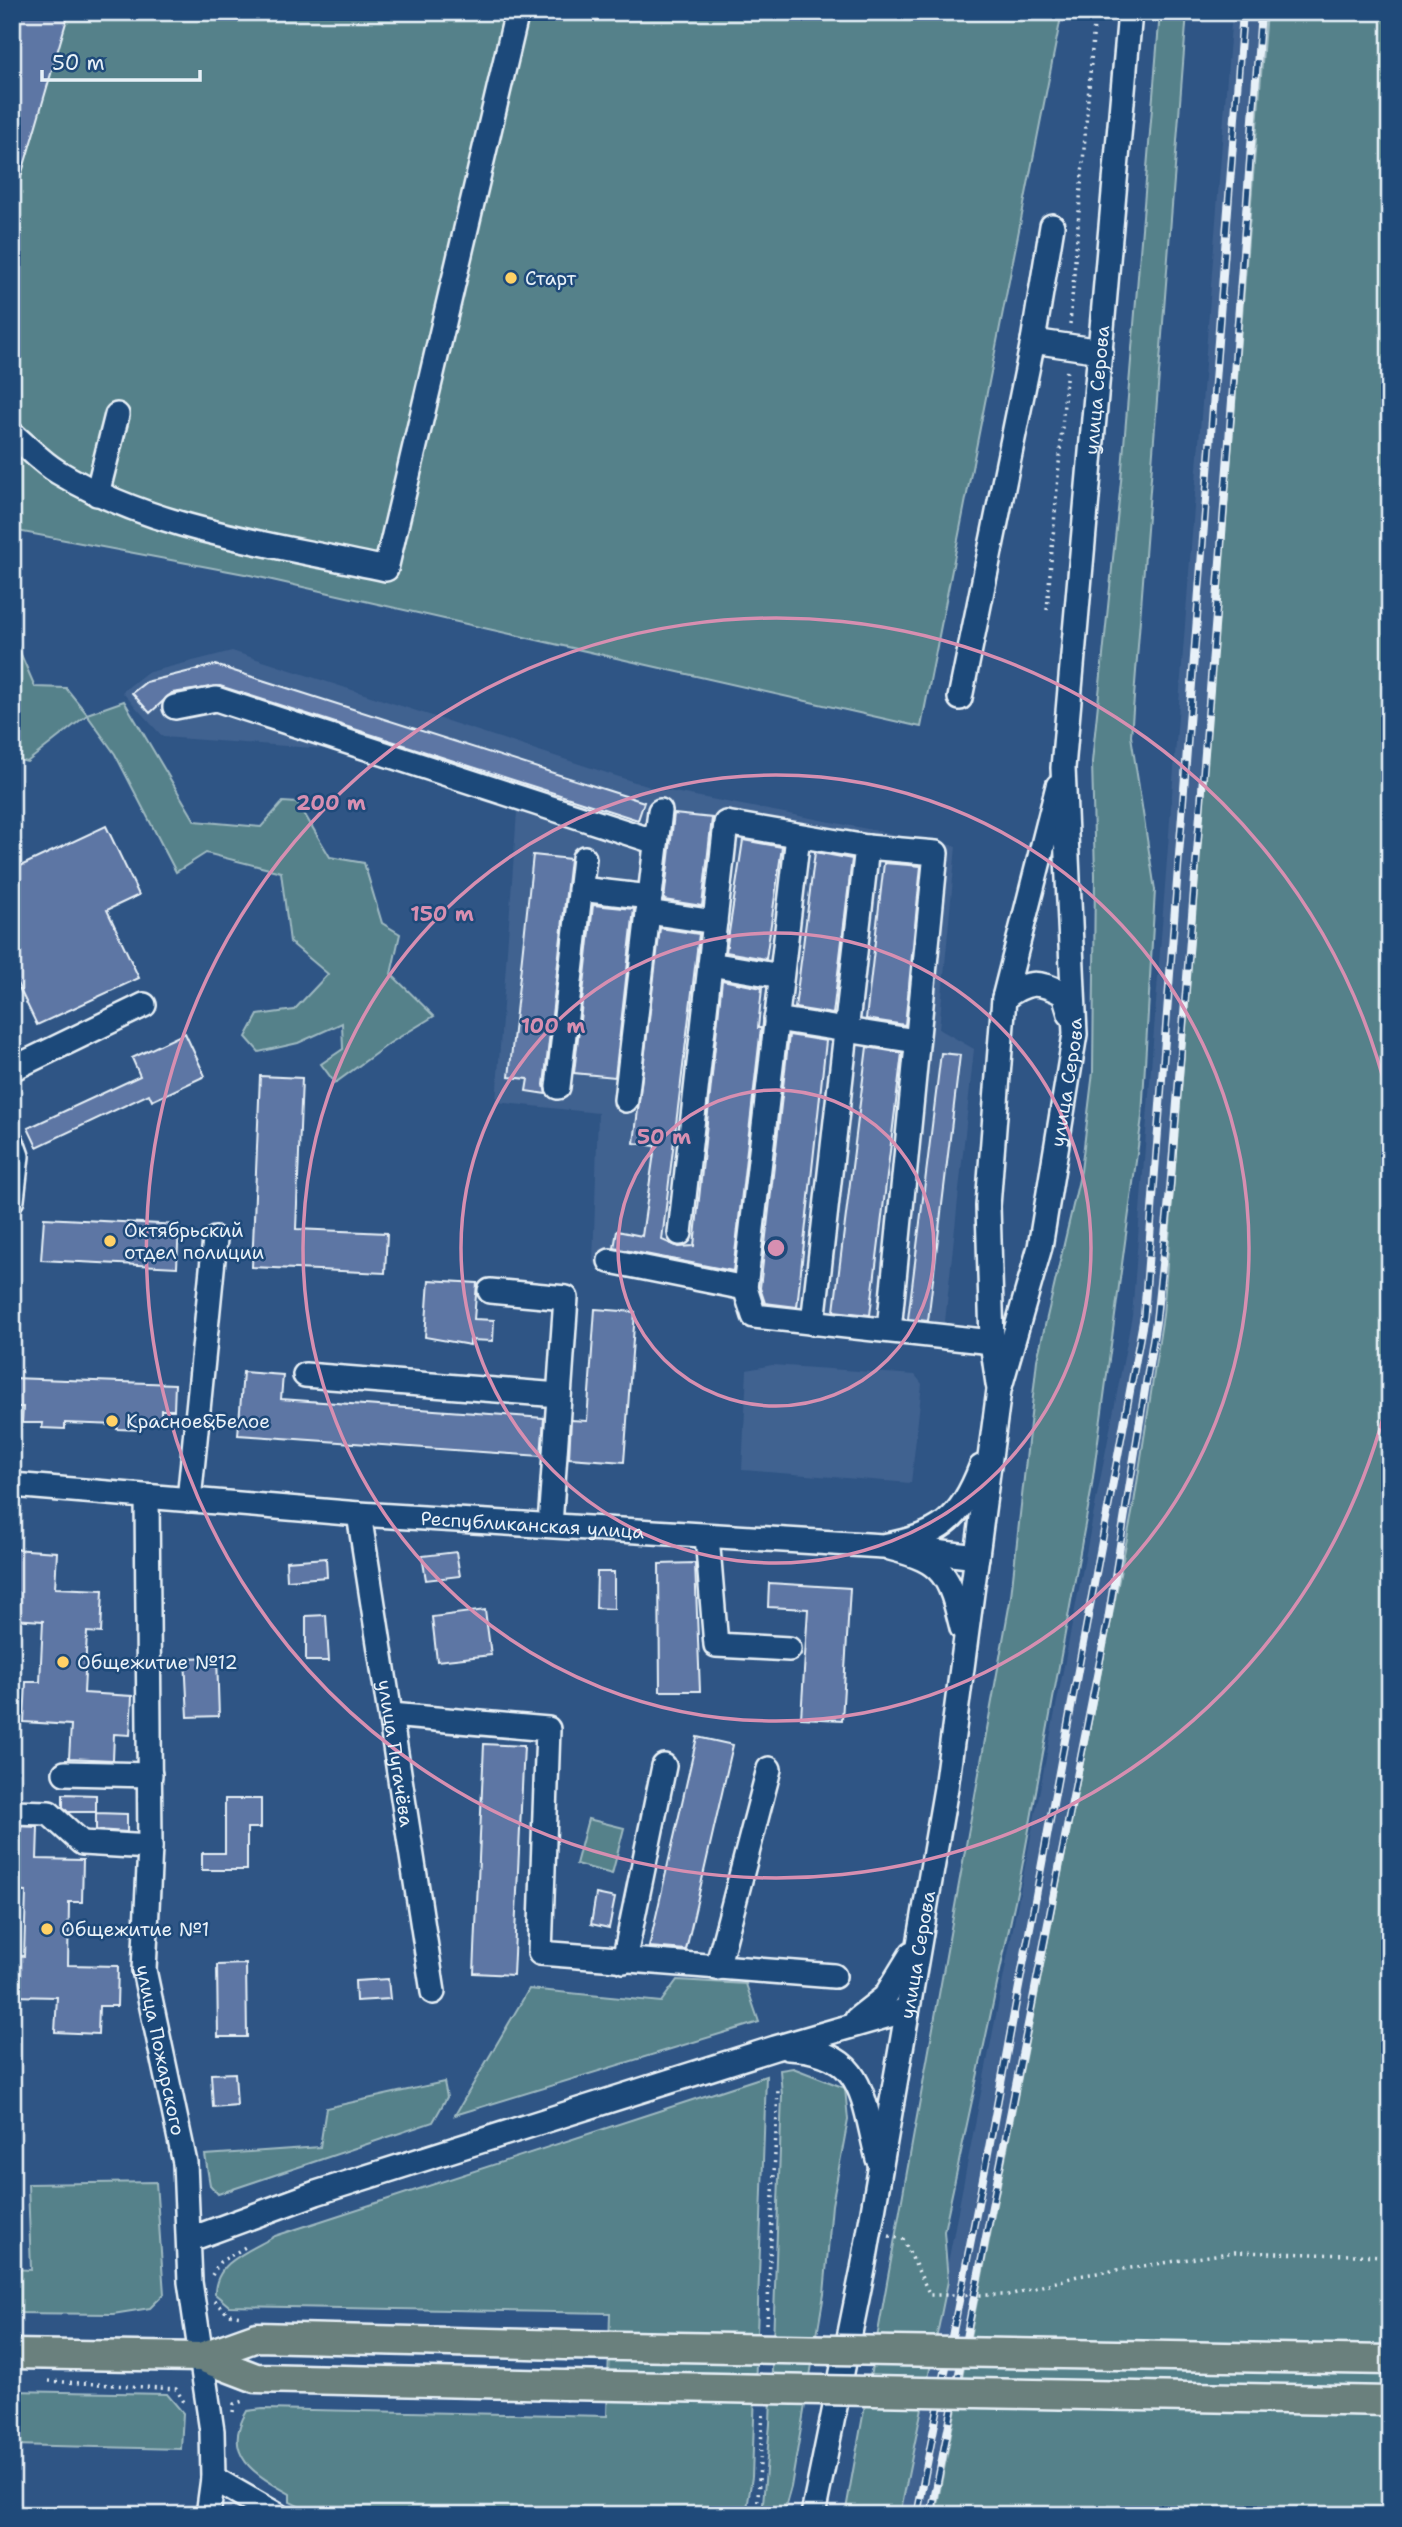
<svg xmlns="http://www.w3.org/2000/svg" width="1402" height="2527" font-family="'Shantell Sans',sans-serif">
<rect width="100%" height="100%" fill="#2f5585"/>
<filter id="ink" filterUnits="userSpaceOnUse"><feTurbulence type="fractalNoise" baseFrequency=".0143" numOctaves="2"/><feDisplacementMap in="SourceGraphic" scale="14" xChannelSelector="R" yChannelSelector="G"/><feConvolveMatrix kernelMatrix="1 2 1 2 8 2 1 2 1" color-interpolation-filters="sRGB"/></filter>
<g filter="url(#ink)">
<!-- built -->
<path fill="#406290" d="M1232 12H1266L1163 1315 1134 1503 935 2515H899L1132 1316Z
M232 651 653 788 956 846 939 1029 974 1049 942 1350 749 1325 730 1298 593 1263 598 1113 496 1102 517 812 326 749 163 737 122 692 146 673Z
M772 1365 915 1375 922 1384 911 1483 742 1470 747 1370Z"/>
<!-- green -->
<path fill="#55818a" stroke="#9eb9c1" stroke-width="2" d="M12 12H1062L921 727 250 575 12 530Z
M1160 12H1187L1131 736 1155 890 1142 1117 1091 1492 1021 1873 944 2231 948 2281 900 2515H845L1011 1596 1037 1360 1081 1171 1093 1072 1095 875 1092 762 1121 481Z
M1266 12H1390V2515H935L1134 1503 1163 1315Z
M13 636 35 687 66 688 87 714 124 701 195 821 261 827 283 802 298 803 330 857 364 863 382 923 400 934 391 974 434 1016 390 1043 335 1083 321 1064 343 1049 342 1023 298 1043 259 1052 246 1037 258 1015 294 1010 328 974 290 942 281 872 206 853 176 872 115 754 87 715 27 762 12 758Z
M588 1819 624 1828 612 1874 576 1864Z
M677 1980 746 1984 759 2022 455 2115 529 1989 661 2002Z
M793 2068 845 2088 848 2120 832 2205 824 2294 791 2487 783 2515H762L770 2424 782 2095 780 2070Z
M766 2076 752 2477 746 2515H316L290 2502V2494C256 2475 220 2455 247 2411L263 2409 607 2416 610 2313 229 2306 215 2294C215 2261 250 2251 275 2236Z
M444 2082 447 2097 433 2122 218 2194 210 2185 205 2155 320 2147 326 2108Z
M156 2182 164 2294 150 2308 113 2314 12 2313V2269L31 2270 28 2184Z
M12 2391 167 2394 183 2413 181 2449 12 2445Z"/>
<!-- building -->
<path fill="#5d76a4" stroke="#e8f1f8" stroke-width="2" d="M15 12H69L17 190H12V21Z
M215 665 644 802 638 820 220 686 172 693 150 713 132 693 146 682Z
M674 814 712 818 702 906 664 900Z
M106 826 139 895 107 910 139 978 37 1025 12 973V870Z
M743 840 782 847 766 959 726 952Z
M815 852 852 859 833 1014 795 1008Z
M533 855 570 859 544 1085 546 1094 526 1091 528 1079 509 1077Z
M884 863 921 866 905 1025 866 1019Z
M593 905 634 909 615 1077 574 1073Z
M660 928 699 934 662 1240 678 1247 694 1246 722 980 762 988 758 1028H761L733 1271 614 1248 617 1231 642 1236 655 1146 634 1143Z
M185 1033 205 1076 152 1101 149 1094 37 1147 28 1128 140 1076 132 1058Z
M789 1035 826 1041 797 1307 765 1303 760 1288Z
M867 1047 902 1053 870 1315 834 1311Z
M941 1053 960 1055 928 1321 908 1319Z
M260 1076 302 1078 296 1229 387 1233 385 1273 252 1267Z
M44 1218 179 1225 177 1267 41 1260Z
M429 1280 477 1283 474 1319 494 1320 493 1341 470 1340V1345L425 1337Z
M595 1309 635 1312 624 1462 569 1458 571 1420 587 1421Z
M243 1372 283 1375 281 1399 544 1418 541 1456 238 1435Z
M12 1378 175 1384 174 1410H161V1424L142 1423 141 1430 117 1429 118 1425 65 1423V1429L42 1428 43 1423H22L23 1407H12Z
M12 1549 57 1552 55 1588 103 1590 101 1633 87 1632 84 1693 132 1696 130 1735 114 1734 113 1760 69 1758 71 1725 24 1722 26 1682H40L43 1621 12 1619Z
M456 1552 460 1576 426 1580 422 1556Z
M326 1558 327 1577 287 1580 286 1561Z
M695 1563 700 1691H660L659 1564Z
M597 1572H614V1609L596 1608Z
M769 1583 850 1588 842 1720 801 1718 808 1609 768 1607Z
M485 1610 491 1655 437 1661 432 1617Z
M326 1615 329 1661H306V1616Z
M217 1657 219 1716 188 1717 185 1658Z
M697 1737 733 1745 686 1950 649 1947Z
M484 1744 524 1746 513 1975 474 1973Z
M63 1794 96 1795V1812H68L63 1807Z
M225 1799H261V1828H247V1870H202V1853H225Z
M96 1813 127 1814V1832L96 1830Z
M12 1826 38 1827 37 1859 83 1860 82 1902H69L68 1965 118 1966 117 2006H99L98 2034 55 2032 57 1997 12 1996V1955L24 1956 26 1892 12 1891Z
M596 1894 615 1898 609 1928 591 1924Z
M246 1964 247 2037H218L217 1965Z
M388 1979 390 1999 356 2001 355 1981Z
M235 2073 237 2105 213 2107 211 2074Z"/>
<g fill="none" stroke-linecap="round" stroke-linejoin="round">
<!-- minor casing -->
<g stroke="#e8f1f8" stroke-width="28">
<g id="minor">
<path d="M1033 341 1052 226"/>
<path d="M12 434C27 446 41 462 58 472 157 532 275 544 386 569L517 12"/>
<path d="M97 494 117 415"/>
<path d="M960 698 1033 341 1101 351"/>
<path d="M175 707 216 699 656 842"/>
<path d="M580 889 650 897"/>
<path d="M648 912 715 922"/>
<path d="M710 964 781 976"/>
<path d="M1004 998C1027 981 1038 980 1064 994L1070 1014"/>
<path d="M776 1019 916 1041"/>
<path d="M12 1069 144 1005"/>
<path d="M558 1087 584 858"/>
<path d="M626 1100 660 811"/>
<path d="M12 1142 17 1156 12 1200"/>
<path d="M680 1233 726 823 867 847 936 853 889 1330"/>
<path d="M610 1261 745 1288 754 1316 992 1342"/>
<path d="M745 1288 798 836"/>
<path d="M490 1291 566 1298 550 1525"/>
<path d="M813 1323 867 847"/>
<path d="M305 1375 559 1395"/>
<path d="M998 1384 992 1342 988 1206 1004 998 1058 786"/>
<path id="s1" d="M12 1485 359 1514 883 1546C939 1535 960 1522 981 1467"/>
<path id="s2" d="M147 1497 150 1847 144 1970 185 2163 190 2282 212 2431 213 2478 208 2515"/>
<path d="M189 1500 215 1239"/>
<path id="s3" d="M359 1514 433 1992"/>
<path d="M707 1536 716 1645 789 1649"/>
<path d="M890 1548C945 1562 949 1575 962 1628"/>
<path d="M918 1550 977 1557"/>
<path d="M391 1715 548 1729 540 1953 834 1976"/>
<path d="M65 1773 150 1775"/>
<path d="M12 1812 49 1813 82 1843 150 1847"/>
<path d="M624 1961 664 1766"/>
<path d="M717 1968 769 1769"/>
<path d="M857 2019 885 1997 912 1953"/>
<path d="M788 2048C865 2051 862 2097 878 2159"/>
<path d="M191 2239 316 2193 775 2048 907 2010"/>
<path d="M213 2478 277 2515"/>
<path id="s4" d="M813 2515 863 2269 946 1788 999 1390 1040 1247 1075 1034 1063 768 1130 12"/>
</g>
</g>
<!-- major casing -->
<g stroke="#e8f1f8" stroke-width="33">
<path id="major" d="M12 2354 201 2357 256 2378 565 2385
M201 2357 257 2337 566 2345"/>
</g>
<!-- path -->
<path stroke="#e8f1f8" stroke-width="3.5" stroke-dasharray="2 5" stroke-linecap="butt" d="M1070 324 1095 12
M1047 610 1067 367
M889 2236 903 2239 930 2295H1009L1078 2276 1235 2252 1390 2256
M212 2275 220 2262 247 2246
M214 2301 228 2314 243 2316
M767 2324 778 2089
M49 2381 176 2389 184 2402
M233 2412 234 2404 246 2400
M757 2515 763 2412"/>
<!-- minor -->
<use href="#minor" stroke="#1f4a7a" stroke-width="23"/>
<!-- major -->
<use href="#major" stroke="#6a807d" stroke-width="28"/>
<!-- rail casing -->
<g stroke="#e8f1f8" stroke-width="8">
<path id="rail" d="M917 2515 988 2153 1144 1316 1243 12
M931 2515 1108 1620 1156 1321 1170 1190 1216 615 1261 12"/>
</g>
<!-- rail -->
<use href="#rail" stroke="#1f4a7a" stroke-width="5" stroke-dasharray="16" stroke-linecap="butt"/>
<!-- major-bridge casing -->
<g stroke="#e8f1f8" stroke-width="33" stroke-linecap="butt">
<path id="major-bridge" d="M566 2345 1390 2360
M565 2385 1390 2401"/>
</g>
<!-- major-bridge -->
<use href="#major-bridge" stroke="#6a807d" stroke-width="28"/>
</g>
</g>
<!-- distance rings -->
<g fill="none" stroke="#d78fb1" stroke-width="3.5">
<circle cx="776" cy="1248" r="158"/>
<circle cx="776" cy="1248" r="315"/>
<circle cx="776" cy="1248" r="473"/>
<path d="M1389 1395A630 630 0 1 1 1389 1101"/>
</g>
<!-- markers -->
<g fill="#ffd166" stroke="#1f4a7a" stroke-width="2.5">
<circle cx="511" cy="278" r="7"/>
<circle cx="110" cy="1241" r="7"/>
<circle cx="112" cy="1421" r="7"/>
<circle cx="63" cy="1662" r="7"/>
<circle cx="47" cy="1929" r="7"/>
</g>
<g text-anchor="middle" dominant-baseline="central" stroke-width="5" stroke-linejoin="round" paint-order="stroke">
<!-- poi labels -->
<g font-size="19" fill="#e8f1f8" stroke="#1f4a7a" text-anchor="start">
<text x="525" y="278">Старт</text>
<text x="124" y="1230">Октябрьский<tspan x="124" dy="22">отдел полиции</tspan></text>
<text x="126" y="1421">Красное&amp;Белое</text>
<text x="77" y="1662">Общежитие №12</text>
<text x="61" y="1929">Общежитие №1</text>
</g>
<!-- street labels -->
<g font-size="19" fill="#e8f1f8" stroke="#1f4a7a">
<text stroke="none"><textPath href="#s4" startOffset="2151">улица Серова</textPath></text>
<text stroke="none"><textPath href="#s4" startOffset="1456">улица Серова</textPath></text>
<text stroke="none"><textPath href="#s1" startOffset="522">Республиканская улица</textPath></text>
<text stroke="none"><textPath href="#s3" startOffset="242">улица Пугачёва</textPath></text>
<text stroke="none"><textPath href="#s4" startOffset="570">улица Серова</textPath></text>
<text stroke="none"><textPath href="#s2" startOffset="555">улица Пожарского</textPath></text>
</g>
</g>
<circle cx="776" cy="1248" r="10" fill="#d78fb1" stroke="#1f4a7a" stroke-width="3.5"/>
<g font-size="21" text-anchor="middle" font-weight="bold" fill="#d78fb1" stroke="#1f4a7a" stroke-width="5" stroke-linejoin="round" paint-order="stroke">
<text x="331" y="810">200 m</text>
<text x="442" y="921">150 m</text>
<text x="553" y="1033">100 m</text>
<text x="664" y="1144">50 m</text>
</g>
<!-- margin -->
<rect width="1402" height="2527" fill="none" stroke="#1f4a7a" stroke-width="42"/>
<rect x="21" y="21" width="1360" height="2485" fill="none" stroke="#e8f1f8" stroke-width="2.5" filter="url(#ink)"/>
<!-- scale -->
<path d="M42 70v10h158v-10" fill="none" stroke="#e8f1f8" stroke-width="3.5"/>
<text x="52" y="70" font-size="21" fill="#e8f1f8" stroke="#1f4a7a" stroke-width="5" paint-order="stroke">50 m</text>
</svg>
